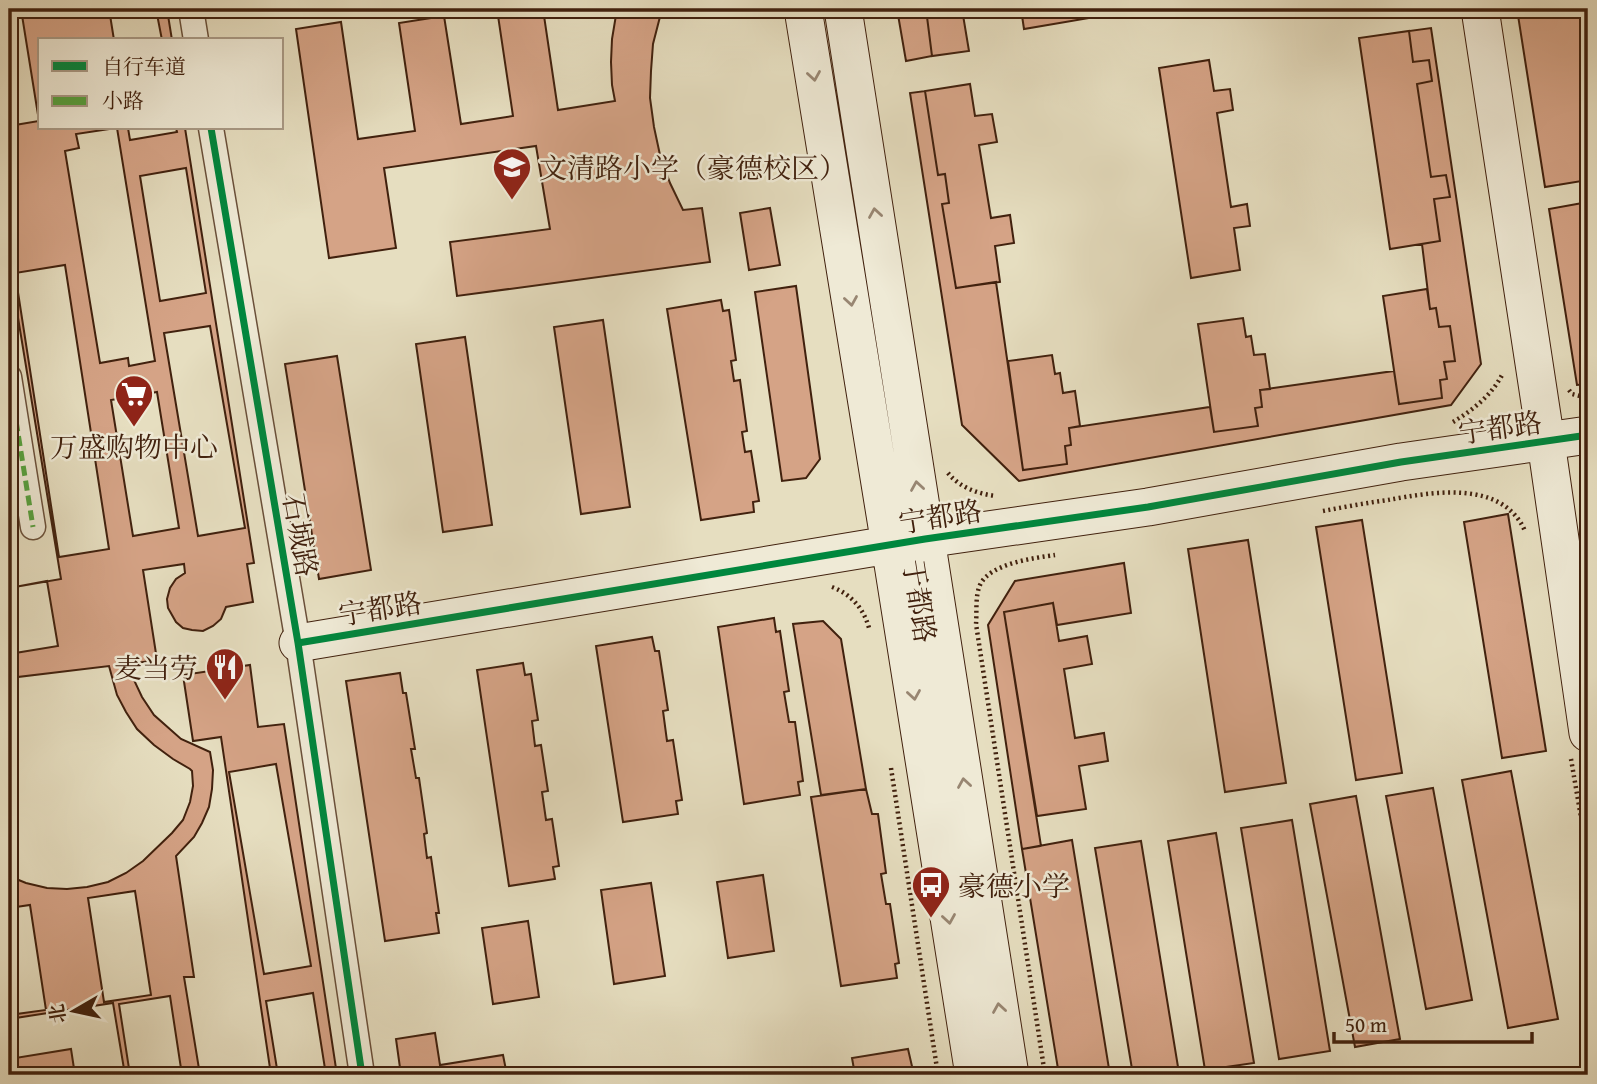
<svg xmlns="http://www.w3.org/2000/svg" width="1597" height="1084" font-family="'Gentium Book Plus','Noto Serif SC',serif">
<rect width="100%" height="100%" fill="#e6dec0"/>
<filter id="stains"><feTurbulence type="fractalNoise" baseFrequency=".00286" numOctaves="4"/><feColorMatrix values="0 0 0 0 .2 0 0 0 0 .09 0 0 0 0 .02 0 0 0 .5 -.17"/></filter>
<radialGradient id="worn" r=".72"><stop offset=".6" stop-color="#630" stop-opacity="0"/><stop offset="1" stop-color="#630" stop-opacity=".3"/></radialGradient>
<!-- building -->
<path fill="#d5a386" stroke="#41210e" stroke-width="2" fill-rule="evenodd" d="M9 9H167L172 40H40V128H116L76 134 79 148 65 151 100 363 128 358 129 366 155 361 117 128H185L254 563 247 564 253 602 226 607 221 619 213 626 203 631 192 630 183 628 176 622 168 608 167 599 170 588 176 579 185 573 184 564 143 570 157 660 129 664 133 678 142 697 154 715 181 739 210 752 213 770 212 789 209 807 202 823 194 837 176 856 194 977H184L200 1075H125L113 1003 9 1019V876L26 883 47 888 67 889 87 887 108 882 126 873 143 861 172 833 183 820 190 802 193 786 192 771 190 769 173 759 154 745 137 729 126 712 117 695 109 666 9 678V588L61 579 9 263ZM157 392 179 528 133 536 111 400Z
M9 9H21L39 121 9 126Z
M146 9H156L162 40H114L110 15Z
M497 9H543L558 110 615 101 612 85 611 62 612 39 617 9H662L653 44 651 71 650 98 654 127 660 155 670 183 683 210 702 208 710 262 457 296 450 242 550 229 536 146 384 168 396 248 329 258 296 29 341 22 358 139 415 131 399 23 444 16 461 124 513 116Z
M897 9H926L932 56 906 61Z
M926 9H962L969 51 932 56Z
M1021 9H1116L1101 11V16L1024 29Z
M1517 9H1588V180L1545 187Z
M1431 28 1481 364 1451 405 1019 481 962 425 910 93 925 91 938 175 945 174 949 203 942 204 956 288 996 282 1023 470 1067 464 1065 446 1071 445 1069 428 1210 407 1214 432 1258 426 1255 408 1262 407 1260 390 1394 371 1399 404 1442 398 1440 380 1447 379 1444 362 1455 361 1450 326 1439 327 1436 308 1430 309 1422 244 1440 241 1434 199 1450 197 1446 175 1431 177 1417 84 1432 81 1429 60 1413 62 1409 31Z
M1409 31 1413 62 1429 60 1432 81 1417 84 1431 177 1446 175 1450 197 1434 199 1440 241 1390 249 1359 38Z
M1209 60 1214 91 1230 89 1233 110 1217 113 1231 207 1247 204 1250 226 1234 228 1240 270 1191 278 1159 68Z
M970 84 975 116 992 114 997 142 979 145 991 218 1010 215 1014 243 995 246 1000 282 956 288 942 204 949 203 945 174 938 175 925 91Z
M128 128H176L177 132 130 140Z
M186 168 206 293 160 301 140 176Z
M1588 202V384L1577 385 1549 209Z
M770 208 780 265 749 270 740 213Z
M65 265 109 549 59 557 15 273Z
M796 286 820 459 806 478 782 481 755 292Z
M1427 289 1430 309 1436 308 1439 327 1450 326 1455 361 1444 362 1447 379 1440 380 1442 398 1399 404 1383 296Z
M721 300 723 311 729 310 736 360 731 361 734 381 740 380 747 431 742 432 745 452 751 451 759 501 753 502 754 512 701 520 667 309Z
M1243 318 1246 337 1251 336 1254 355 1265 354 1270 389 1260 390 1262 407 1255 408 1258 426 1214 432 1198 324Z
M603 320 630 507 581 514 554 327Z
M210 326 245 528 198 536 164 333Z
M465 337 492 525 443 532 416 344Z
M1052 355 1055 374 1060 373 1063 393 1075 391 1080 426 1069 428 1071 445 1065 446 1067 464 1023 470 1008 361Z
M337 356 371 570 319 579 285 364Z
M1508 514 1546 751 1502 758 1464 522Z
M1362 520 1402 773 1356 780 1316 527Z
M1248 540 1286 783 1225 792 1188 549Z
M1124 563 1131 613 1057 625 1053 603 1004 612 1041 846 1022 849 988 625 1015 581Z
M47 581 58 646 9 654V588Z
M1053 603 1059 641 1087 636 1092 664 1064 669 1075 738 1104 733 1108 761 1079 766 1086 809 1037 816 1004 612Z
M774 618 776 632 780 631 789 691 784 692 789 722H795L803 781 798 782 800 795 744 804 718 627Z
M823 621 841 639 866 789 821 795 793 624Z
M652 637 655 651H659L668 710 663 711 667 741 673 740 682 800 676 801 678 814 623 822 596 646Z
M523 663 525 675 531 674 538 720 532 721 535 746 541 745 548 791 542 792 546 820 552 819 559 866 553 867 555 879 509 886 477 670Z
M250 665 258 727 284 724 337 1075H271L221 737 193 741 183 675Z
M400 673 403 693H406L415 749H411L416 778H419L427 833 424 834 427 858 431 857 439 913H436L439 933 385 941 346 681Z
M276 764 311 966 264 974 229 772Z
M1511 771 1558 1019 1508 1028 1462 780Z
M1433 788 1472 1000 1426 1009 1386 796Z
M866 789 872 814H878L886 873 881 874 886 904H890L899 963 895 964 897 978 841 986 811 797Z
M1356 796 1400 1039 1355 1047 1310 804Z
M1292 820 1330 1051 1279 1059 1241 828Z
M1216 833 1254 1063 1205 1070 1168 841Z
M1072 840 1110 1075H1059L1022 849Z
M1141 841 1179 1073 1165 1075H1133L1095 848Z
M763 875 774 951 728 958 717 882Z
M651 883 665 976 614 984 601 890Z
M135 891 151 995 104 1002 88 898Z
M30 905 46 1010 9 1015V908Z
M528 921 539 997 493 1004 482 928Z
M313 993 326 1075H278L266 1001Z
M170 996 182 1075H130L119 1004Z
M435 1033 440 1065 503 1055 507 1075H401L396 1039Z
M71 1049 75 1075H9V1059Z
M908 1049 914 1075H920H855L852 1058Z"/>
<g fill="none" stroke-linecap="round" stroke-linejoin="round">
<!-- street casing -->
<g stroke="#6a503a" stroke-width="27">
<path id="street" d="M191 9 196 40
M211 128 298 643 362 1075
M9 377 33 527"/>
</g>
<!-- secondary casing -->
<g stroke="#41210e" stroke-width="39">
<path id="secondary" d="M803 9 890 545 974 1075
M843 9 1010 1075
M1480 9 1546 442 1588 733
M298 643 925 539 1148 507 1401 462 1588 435"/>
</g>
<!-- path -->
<path stroke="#41210e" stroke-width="4.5" stroke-dasharray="2 3.5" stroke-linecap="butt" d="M1569 390 1572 394 1588 398
M1453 422C1473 410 1493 394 1503 373
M948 473C959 487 978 494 996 496
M1323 511C1344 507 1366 503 1388 500 1432 492 1502 479 1525 531
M832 587C851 594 864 609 869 628
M1571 759 1588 858
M891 768 938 1075
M1045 1075 976 624C977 612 975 596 980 585 990 563 1035 558 1055 555"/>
<!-- street -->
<use href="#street" stroke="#efead6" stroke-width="24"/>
<!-- secondary -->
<use href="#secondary" stroke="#efead6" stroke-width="37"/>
<!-- quiet -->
<path stroke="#55a23e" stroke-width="5" stroke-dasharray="10 5" stroke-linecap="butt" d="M9 377 33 527"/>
<!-- cycleway casing -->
<g stroke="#efead6" stroke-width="11">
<path id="cycleway" d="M211 128 298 643 362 1075
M298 643 925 539 1148 507 1401 462 1588 435"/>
</g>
<!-- cycleway -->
<use href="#cycleway" stroke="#00873e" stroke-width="7"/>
</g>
<!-- one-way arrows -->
<defs><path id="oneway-chevron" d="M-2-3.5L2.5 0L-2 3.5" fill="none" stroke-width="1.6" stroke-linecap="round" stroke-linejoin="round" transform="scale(1.75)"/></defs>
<g stroke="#988672">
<use href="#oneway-chevron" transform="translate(814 76) rotate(81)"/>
<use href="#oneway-chevron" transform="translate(875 213) rotate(-99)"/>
<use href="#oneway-chevron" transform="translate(851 301) rotate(81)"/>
<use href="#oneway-chevron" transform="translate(917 486) rotate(-99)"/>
<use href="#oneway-chevron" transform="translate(914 695) rotate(81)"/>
<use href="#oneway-chevron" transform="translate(964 783) rotate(-99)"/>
<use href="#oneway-chevron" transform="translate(949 919) rotate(81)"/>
<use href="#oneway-chevron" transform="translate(999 1008) rotate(-99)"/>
</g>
<!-- icons -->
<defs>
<g id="school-pin" transform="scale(2.0125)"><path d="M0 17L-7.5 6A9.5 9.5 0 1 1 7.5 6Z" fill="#8f2418" stroke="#efead6"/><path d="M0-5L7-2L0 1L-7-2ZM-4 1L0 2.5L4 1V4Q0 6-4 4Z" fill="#fff"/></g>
<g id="supermarket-pin" transform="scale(2.0125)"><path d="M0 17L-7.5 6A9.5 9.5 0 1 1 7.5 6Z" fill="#8f2418" stroke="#efead6"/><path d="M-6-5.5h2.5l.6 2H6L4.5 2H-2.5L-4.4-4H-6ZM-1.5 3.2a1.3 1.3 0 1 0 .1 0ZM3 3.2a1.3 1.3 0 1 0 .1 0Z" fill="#fff"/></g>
<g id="restaurant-pin" transform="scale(2.0125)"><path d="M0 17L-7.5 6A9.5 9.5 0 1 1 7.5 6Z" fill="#8f2418" stroke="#efead6"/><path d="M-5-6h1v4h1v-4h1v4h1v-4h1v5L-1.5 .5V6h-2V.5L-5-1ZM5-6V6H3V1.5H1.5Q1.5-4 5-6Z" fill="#fff"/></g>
<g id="bus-pin" transform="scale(2.0125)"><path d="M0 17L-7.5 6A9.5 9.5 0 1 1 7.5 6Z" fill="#8f2418" stroke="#efead6"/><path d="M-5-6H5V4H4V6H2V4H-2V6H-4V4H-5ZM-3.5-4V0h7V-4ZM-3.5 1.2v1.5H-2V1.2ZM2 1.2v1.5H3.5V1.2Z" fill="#fff"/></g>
</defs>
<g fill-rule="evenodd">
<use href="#school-pin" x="512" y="167"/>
<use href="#supermarket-pin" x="134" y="394"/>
<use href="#restaurant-pin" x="225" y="667"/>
<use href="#bus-pin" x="931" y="885"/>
</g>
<g text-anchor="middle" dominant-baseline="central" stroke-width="5" stroke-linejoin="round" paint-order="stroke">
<!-- poi labels -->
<g font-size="28" fill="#41210e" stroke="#efead6" text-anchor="start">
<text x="539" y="167">文清路小学（豪德校区）</text>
<text x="134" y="446" text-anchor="middle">万盛购物中心</text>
<text x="198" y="667" text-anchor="end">麦当劳</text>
<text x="958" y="885">豪德小学</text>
</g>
<!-- street labels -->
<g font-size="28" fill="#41210e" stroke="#efead6">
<text transform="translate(1500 427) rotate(-8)">宁都路</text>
<text transform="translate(940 516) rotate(-9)">宁都路</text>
<text transform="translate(301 535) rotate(80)">石城路</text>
<text transform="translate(920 601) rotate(81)">于都路</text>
<text transform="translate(380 608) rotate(-9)">宁都路</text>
</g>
</g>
<!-- margin -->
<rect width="1597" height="1084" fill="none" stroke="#e6dec0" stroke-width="35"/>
<rect x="10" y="10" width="1576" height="1063" fill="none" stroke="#41210e" stroke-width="3.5"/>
<rect x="18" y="18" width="1562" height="1049" fill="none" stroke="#41210e" stroke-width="2"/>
<!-- legend -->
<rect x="38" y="38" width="245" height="91" fill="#efead6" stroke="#a99a86" stroke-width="2"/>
<rect x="52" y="61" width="35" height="10" fill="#00873e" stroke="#a99a86" stroke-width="2"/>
<text x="102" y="74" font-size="21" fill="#41210e">自行车道</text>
<rect x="52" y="96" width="35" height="10" fill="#55a23e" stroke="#a99a86" stroke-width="2"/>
<text x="102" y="108" font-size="21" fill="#41210e">小路</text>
<!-- north arrow -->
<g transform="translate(74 1011) rotate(261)" stroke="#efead6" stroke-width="5" paint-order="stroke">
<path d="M0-5L12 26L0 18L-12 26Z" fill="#41210e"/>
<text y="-10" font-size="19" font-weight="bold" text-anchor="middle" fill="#41210e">北</text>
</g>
<!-- scale -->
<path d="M1334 1032v10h198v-10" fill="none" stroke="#41210e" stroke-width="3.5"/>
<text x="1345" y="1032" font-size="21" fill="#41210e" stroke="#efead6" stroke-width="5" paint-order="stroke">50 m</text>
<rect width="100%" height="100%" filter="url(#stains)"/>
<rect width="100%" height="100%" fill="url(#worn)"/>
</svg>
